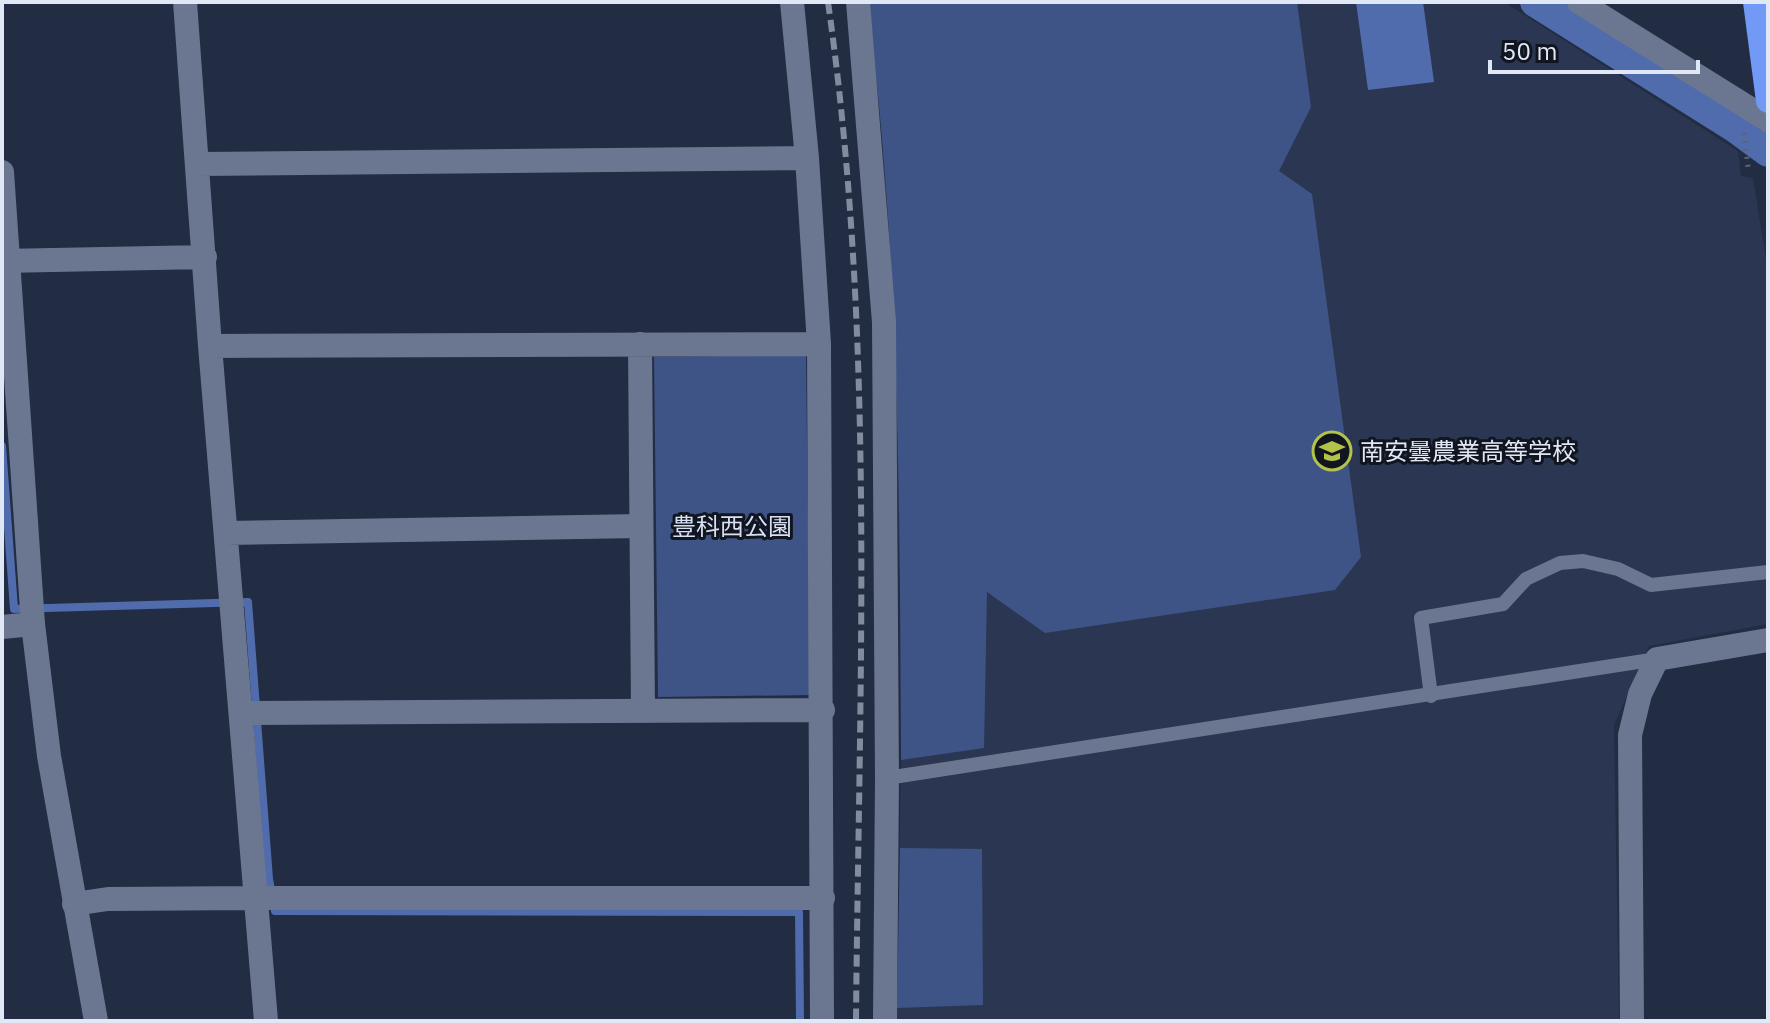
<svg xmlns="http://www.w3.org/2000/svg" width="1770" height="1023" font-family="'IBM Plex Sans','Noto Sans JP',sans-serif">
<rect width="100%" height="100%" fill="#222c42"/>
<!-- built -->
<path fill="#2a3652" d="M865 2H1504L1738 151 1741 176 1753 178 1768 271V624L1649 646 1614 725 1619 1021H897L901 760 900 592 893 309 880 115Z"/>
<!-- green -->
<path fill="#3f5486" d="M865 2H1297L1311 107 1279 171 1312 194 1361 557 1335 590 1045 633 987 592 984 748 901 760C900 546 900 330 880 116 877 78 870 40 865 2Z
M806 355 810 695 658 697 654 357Z
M900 848 982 849 983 1005 897 1008Z"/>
<!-- water -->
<path fill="#516cad" d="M1356 2H1423L1434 82 1368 90Z"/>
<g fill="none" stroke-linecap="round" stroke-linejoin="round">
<!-- stream -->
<path stroke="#516cad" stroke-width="8" d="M2 446 14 609 248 602 269 879 275 911 799 912 800 1021"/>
<!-- canal -->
<path stroke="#516cad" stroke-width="30" d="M1535 2 1734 127 1768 152"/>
<!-- path -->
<path stroke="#5b6478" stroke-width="5" stroke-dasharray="2 6" stroke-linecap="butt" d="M1744 133 1748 167"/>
<!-- lane -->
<path stroke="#6b7790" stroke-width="14" d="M1431 696 1421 618 1503 604 1526 579 1560 563 1583 561 1618 569 1651 585 1768 572
M887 778 1657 659"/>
<!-- street -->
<path stroke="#6b7790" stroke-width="24" d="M185 2 210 346 266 1021
M792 2 807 158 819 344 822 1021
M858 2 884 322 887 778 885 1021
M1579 2 1768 120
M198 164 807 158
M2 261 205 257
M640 344 643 711
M210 346 819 344
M226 533 640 526
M2 627 33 624
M241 713 823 710
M74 904 108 899 255 898H823
M1632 1021 1630 735 1640 694 1657 659 1768 640"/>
<!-- secondary -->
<path stroke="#6b7790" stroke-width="24" d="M2 172 33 624 49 756 96 1021"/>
<!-- highway -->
<path stroke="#7399f6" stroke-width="24" d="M1755 2 1768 101"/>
<!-- rail -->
<path stroke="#838c9e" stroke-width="6" stroke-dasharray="12 6" stroke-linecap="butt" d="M828 2C876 339 859 682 856 1021"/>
</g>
<!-- icons -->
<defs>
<g id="school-ring" transform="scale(2)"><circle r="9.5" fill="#10151f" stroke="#b3c24b" stroke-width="1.5"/><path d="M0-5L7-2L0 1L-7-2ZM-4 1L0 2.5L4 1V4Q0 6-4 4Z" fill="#b3c24b"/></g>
</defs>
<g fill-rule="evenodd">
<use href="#school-ring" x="1332" y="451"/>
</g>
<g text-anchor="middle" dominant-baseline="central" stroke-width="6" stroke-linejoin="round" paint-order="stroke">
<!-- poi labels -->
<g font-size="24" fill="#e0e7f5" stroke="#10151f" text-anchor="start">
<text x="1360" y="451">南安曇農業高等学校</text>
</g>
<!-- park labels -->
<g font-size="24" fill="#d7dff2" stroke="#10151f">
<text x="732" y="526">豊科西公園</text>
</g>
</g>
<!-- border -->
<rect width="1770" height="1023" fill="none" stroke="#e0e7f5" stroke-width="8"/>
<!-- scale -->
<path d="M1490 60v12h208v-12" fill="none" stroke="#e0e7f5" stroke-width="4"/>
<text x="1502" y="60" font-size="24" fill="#e0e7f5" stroke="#10151f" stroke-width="6" paint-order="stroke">50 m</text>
</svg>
